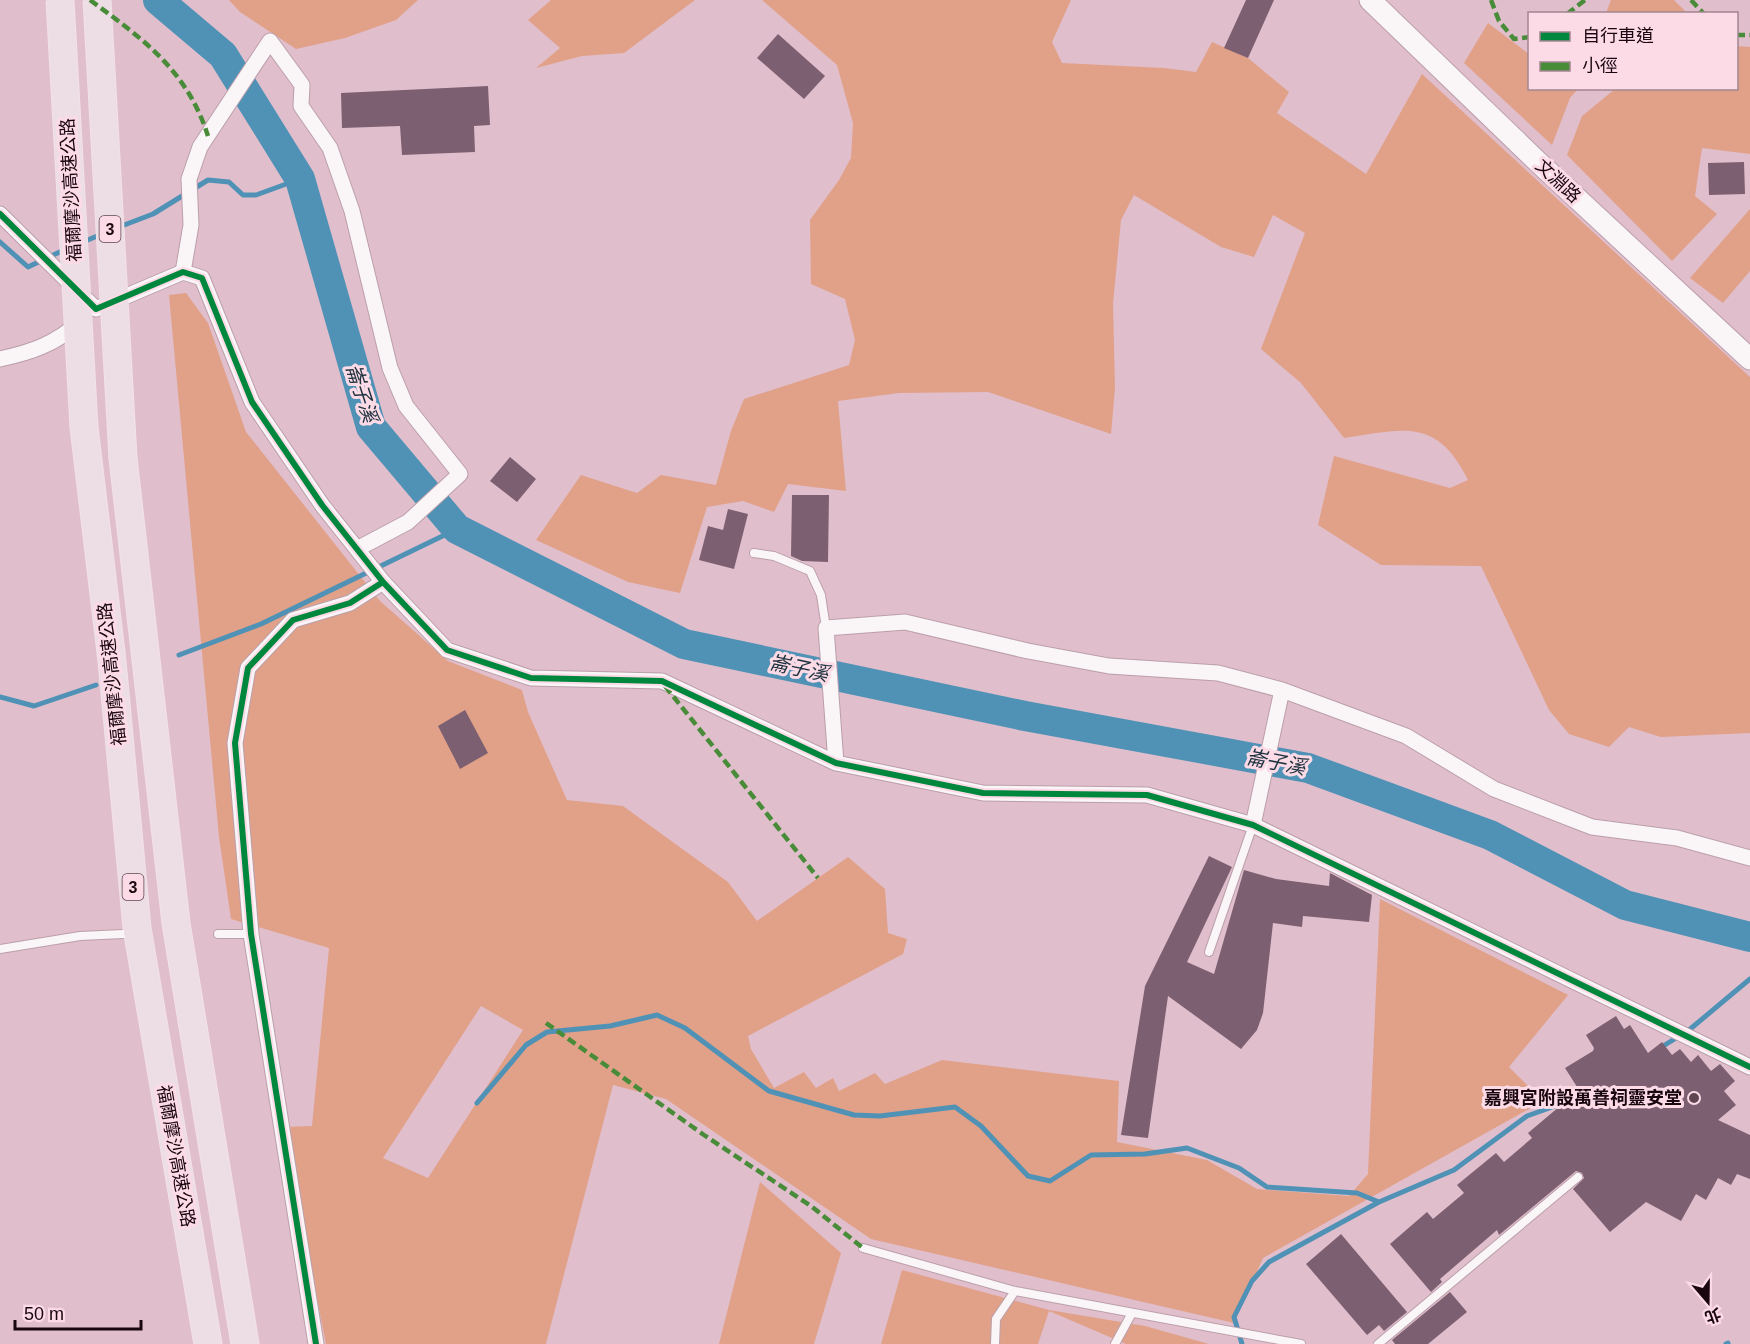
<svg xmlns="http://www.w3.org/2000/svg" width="1750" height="1344" font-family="Arial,'Noto Sans TC',sans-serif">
<rect width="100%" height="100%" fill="#e1becc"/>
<!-- green -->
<path fill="#e0a188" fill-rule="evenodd" d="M229 0H418L396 20 345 38 296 49 240 12Z
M551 0H695L624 53 582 56 536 68 560 48 528 20Z
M762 0H1071L1052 42 1062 63 1164 68 1196 72 1212 42 1248 58 1289 92 1277 113 1366 174 1422 74 1750 377V733L1661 737 1629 727 1609 747 1569 734 1549 710 1481 566 1381 565 1318 525 1334 456 1450 488 1468 480C1437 417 1404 429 1344 438L1301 383 1261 349 1305 233 1273 215 1254 257 1221 247 1134 195 1121 220 1113 304 1115 388 1111 434 988 392 899 393 838 401 846 491 788 484 774 512 743 501 707 507 680 593 628 582 536 540 581 475 637 493 661 475 716 485 731 431 744 399 849 365 855 340 845 299 811 284 810 220 839 180 851 158 853 123 837 65Z
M1611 0H1674L1687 13H1606Z
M1488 23 1529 54 1530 88 1578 89 1570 98 1552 145 1464 63Z
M1737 46 1750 47V154L1702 148 1695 196 1717 214 1672 261 1567 155 1582 116 1615 89 1736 88Z
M1750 209V271L1723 303 1690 278Z
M186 293 208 323 246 432 380 601 448 661 522 690 528 712 567 800 623 806 728 882 757 921 848 857 885 889 888 933 907 939 903 954 748 1036 751 1049 774 1088 804 1072 816 1088 833 1078 839 1091 875 1073 885 1084 942 1060 1119 1081 1117 1142 1207 1160 1257 1189 1349 1196 1368 1174 1380 899 1568 995 1509 1067 1543 1101 1263 1258 1234 1323 871 1239 666 1099 613 1085 546 1344H326L283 1127 312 1126 329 948 231 919 219 837 169 295ZM481 1006 523 1030 428 1178 383 1158Z
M760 1182 841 1253 814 1344H719Z
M902 1270 1049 1310 1145 1326 1209 1344H1126L1049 1311 1038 1344H881Z"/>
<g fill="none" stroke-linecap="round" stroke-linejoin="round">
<!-- stream -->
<path stroke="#4f92b6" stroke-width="5" d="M119 227 153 214 208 180 229 182 243 195H256L300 179
M0 242 28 267 66 249
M83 242 102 234
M179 655 261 624 457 529
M0 697 34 706 96 685
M1660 1048 1689 1030 1750 979
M477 1103 526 1045 547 1032 610 1026 657 1015 685 1028 769 1091 854 1115 880 1116 955 1107 981 1126 1028 1176 1050 1181 1091 1155 1145 1154 1187 1148 1239 1168 1267 1187 1357 1193 1379 1202
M1242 1344 1234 1317 1252 1281 1269 1262 1379 1202 1454 1170 1527 1116 1569 1101
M1726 1344 1728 1343"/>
<!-- river -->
<path stroke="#4f92b6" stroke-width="30" d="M158 0 223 55 300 179 371 427 457 529 684 644 1025 716 1308 768 1490 835 1625 905 1750 937"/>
</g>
<!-- building -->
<path fill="#7c6071" d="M1246 0H1274L1248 58 1224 48Z
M778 34 825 76 804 99 757 58Z
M488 86 490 125 474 126 475 152 402 155 400 126 342 128 341 93Z
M1744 162 1745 194 1709 195 1708 163Z
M510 457 536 479 517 502 490 481Z
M792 495H829L828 562 802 561 791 556Z
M728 509 748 514 734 569 699 560 708 526 723 530Z
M465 710 488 753 460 769 438 726Z
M1209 856 1232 867 1187 962 1214 974 1244 870 1276 879 1329 886 1330 873 1372 895 1369 922 1303 916 1302 927 1273 923 1263 1013 1257 1030 1241 1049 1168 996 1148 1138 1121 1135 1145 986Z
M1616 1016 1624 1029 1630 1025 1648 1053 1662 1042 1672 1055 1680 1049 1691 1062 1698 1055 1711 1071 1720 1064 1735 1081 1724 1091 1736 1105 1718 1120 1750 1135V1179L1737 1174 1731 1185 1718 1178 1706 1200 1696 1194 1681 1221 1646 1202 1610 1232 1573 1189 1584 1178 1582 1173 1576 1171 1499 1235 1497 1230 1440 1279 1442 1282 1431 1292 1390 1244 1427 1212 1433 1219 1464 1193 1457 1185 1496 1153 1504 1162 1532 1138 1528 1133 1579 1090 1565 1068 1593 1051 1594 1048 1586 1035Z
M1341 1234 1407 1312 1384 1331 1379 1325 1367 1335 1306 1264Z
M1450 1292 1467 1312 1428 1344H1395L1392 1340Z"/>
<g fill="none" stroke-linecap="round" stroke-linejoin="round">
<!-- lane casing -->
<g stroke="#bb9fab" stroke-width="10">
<path id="lane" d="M754 553 774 556 810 571 821 595 826 628
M218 934H251
M0 949 80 936 123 934
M1209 952 1253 825
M863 1248 1015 1291 1301 1344
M995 1344 996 1319 1015 1291
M1115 1344 1132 1313
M1378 1344 1578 1177"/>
</g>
<!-- street casing -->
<g stroke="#bb9fab" stroke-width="17">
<path id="street" d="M0 214 96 309 183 272 202 278 252 402 322 505 383 582 447 650 531 678 662 681 836 763 983 793 1147 795 1253 825 1750 1067
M183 272 191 225 189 179 200 147 270 41 302 85 301 106 330 148 352 211 390 368 406 406 460 474 408 522 357 549
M0 359C32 352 55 344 80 322
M836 763 826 628 905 622 1028 651 1109 666 1218 673 1282 690
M1253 825 1282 690 1406 736 1494 789 1592 827 1677 838 1750 858
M316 1344 251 934 235 743 248 668 293 620 350 603 383 582"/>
</g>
<!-- secondary casing -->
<g stroke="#bb9fab" stroke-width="23">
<path id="secondary" d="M1370 0 1539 163 1750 359"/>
</g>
<!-- highway casing -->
<g stroke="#f2e2e8" stroke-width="29">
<path id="highway" d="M84 427 112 661 137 928 208 1344
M123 458 176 923 245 1344"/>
</g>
<!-- lane -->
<use href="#lane" stroke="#faf5f7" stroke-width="8"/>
<!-- street -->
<use href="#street" stroke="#faf5f7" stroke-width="15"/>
<!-- secondary -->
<use href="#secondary" stroke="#faf5f7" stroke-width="21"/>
<!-- highway -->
<use href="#highway" stroke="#eddde4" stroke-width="27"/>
<!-- highway-bridge casing -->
<g stroke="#f2e2e8" stroke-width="29" stroke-linecap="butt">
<path id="highway-bridge" d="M60 0 84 427
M97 0 123 458"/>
</g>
<!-- highway-bridge -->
<use href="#highway-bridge" stroke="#eddde4" stroke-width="27"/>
<!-- quiet -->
<path stroke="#488c39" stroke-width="4.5" stroke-dasharray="9 4.5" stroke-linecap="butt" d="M90 0C143 39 187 70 208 136
M1491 0 1499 21 1514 39 1530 37
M1691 0 1704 14
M1567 14 1585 0
M1736 35H1750
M665 686 818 878
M546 1023 704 1135 811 1206 863 1248"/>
<!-- cycleway casing -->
<g stroke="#fcdbe7" stroke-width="10">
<path id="cycleway" d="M0 214 96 309 183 272 202 278 252 402 322 505 383 582 447 650 531 678 662 681 836 763 983 793 1147 795 1253 825 1750 1067
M316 1344 251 934 235 743 248 668 293 620 350 603 383 582"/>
</g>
<!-- cycleway -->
<use href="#cycleway" stroke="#00873e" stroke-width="6"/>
</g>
<!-- markers -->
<circle fill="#604651" stroke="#fcdbe7" stroke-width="2" cx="1694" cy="1098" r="6"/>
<g text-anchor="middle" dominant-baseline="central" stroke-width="6" stroke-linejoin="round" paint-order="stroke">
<!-- shield labels -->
<g fill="#fcdbe7" stroke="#5e4650" stroke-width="1.5">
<rect x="99.5" y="216" width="21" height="26" rx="4.5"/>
<rect x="122.5" y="874" width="21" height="26" rx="4.5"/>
</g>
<g font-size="16" font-weight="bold" fill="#1a060f">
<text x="110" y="229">3</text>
<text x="133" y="887">3</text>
</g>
<!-- street labels -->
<g font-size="18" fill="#1a060f" stroke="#fcdbe7">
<text transform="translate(1558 181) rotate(43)">文淵路</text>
<text transform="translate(71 190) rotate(-93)">福爾摩沙高速公路</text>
<text transform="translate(112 674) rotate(-96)">福爾摩沙高速公路</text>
<text transform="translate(176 1156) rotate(80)">福爾摩沙高速公路</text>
</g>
<!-- poi labels -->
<g font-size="18" font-weight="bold" fill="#1a060f" stroke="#fcdbe7" text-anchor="end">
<text x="1682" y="1098">嘉興宮附設萬善祠靈安堂</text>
</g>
<!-- water labels -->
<g font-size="20" font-style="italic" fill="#1c313d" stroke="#fcdbe7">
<text transform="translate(362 393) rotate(72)">崙子溪</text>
<text transform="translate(799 668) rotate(12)">崙子溪</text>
<text transform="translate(1276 762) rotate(11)">崙子溪</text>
</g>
</g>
<!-- legend -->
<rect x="1528" y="12" width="210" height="78" fill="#fcdbe7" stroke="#a28691" stroke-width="1.5"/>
<rect x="1540" y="32" width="30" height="9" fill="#00873e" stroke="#a28691" stroke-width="1.5"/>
<text x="1582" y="42" font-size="18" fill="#1a060f">自行車道</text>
<rect x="1540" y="62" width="30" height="9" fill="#488c39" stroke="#a28691" stroke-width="1.5"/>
<text x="1582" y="72" font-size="18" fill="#1a060f">小徑</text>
<!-- north arrow -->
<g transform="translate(1708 1302) rotate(160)" stroke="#fcdbe7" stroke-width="4.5" paint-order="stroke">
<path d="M0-4.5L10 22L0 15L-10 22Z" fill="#1a060f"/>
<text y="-9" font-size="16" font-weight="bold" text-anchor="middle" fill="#1a060f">北</text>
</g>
<!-- scale -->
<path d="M15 1320v9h126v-9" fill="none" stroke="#1a060f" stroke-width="3"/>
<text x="24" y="1320" font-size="18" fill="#1a060f" stroke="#fcdbe7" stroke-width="4.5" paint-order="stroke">50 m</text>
</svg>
